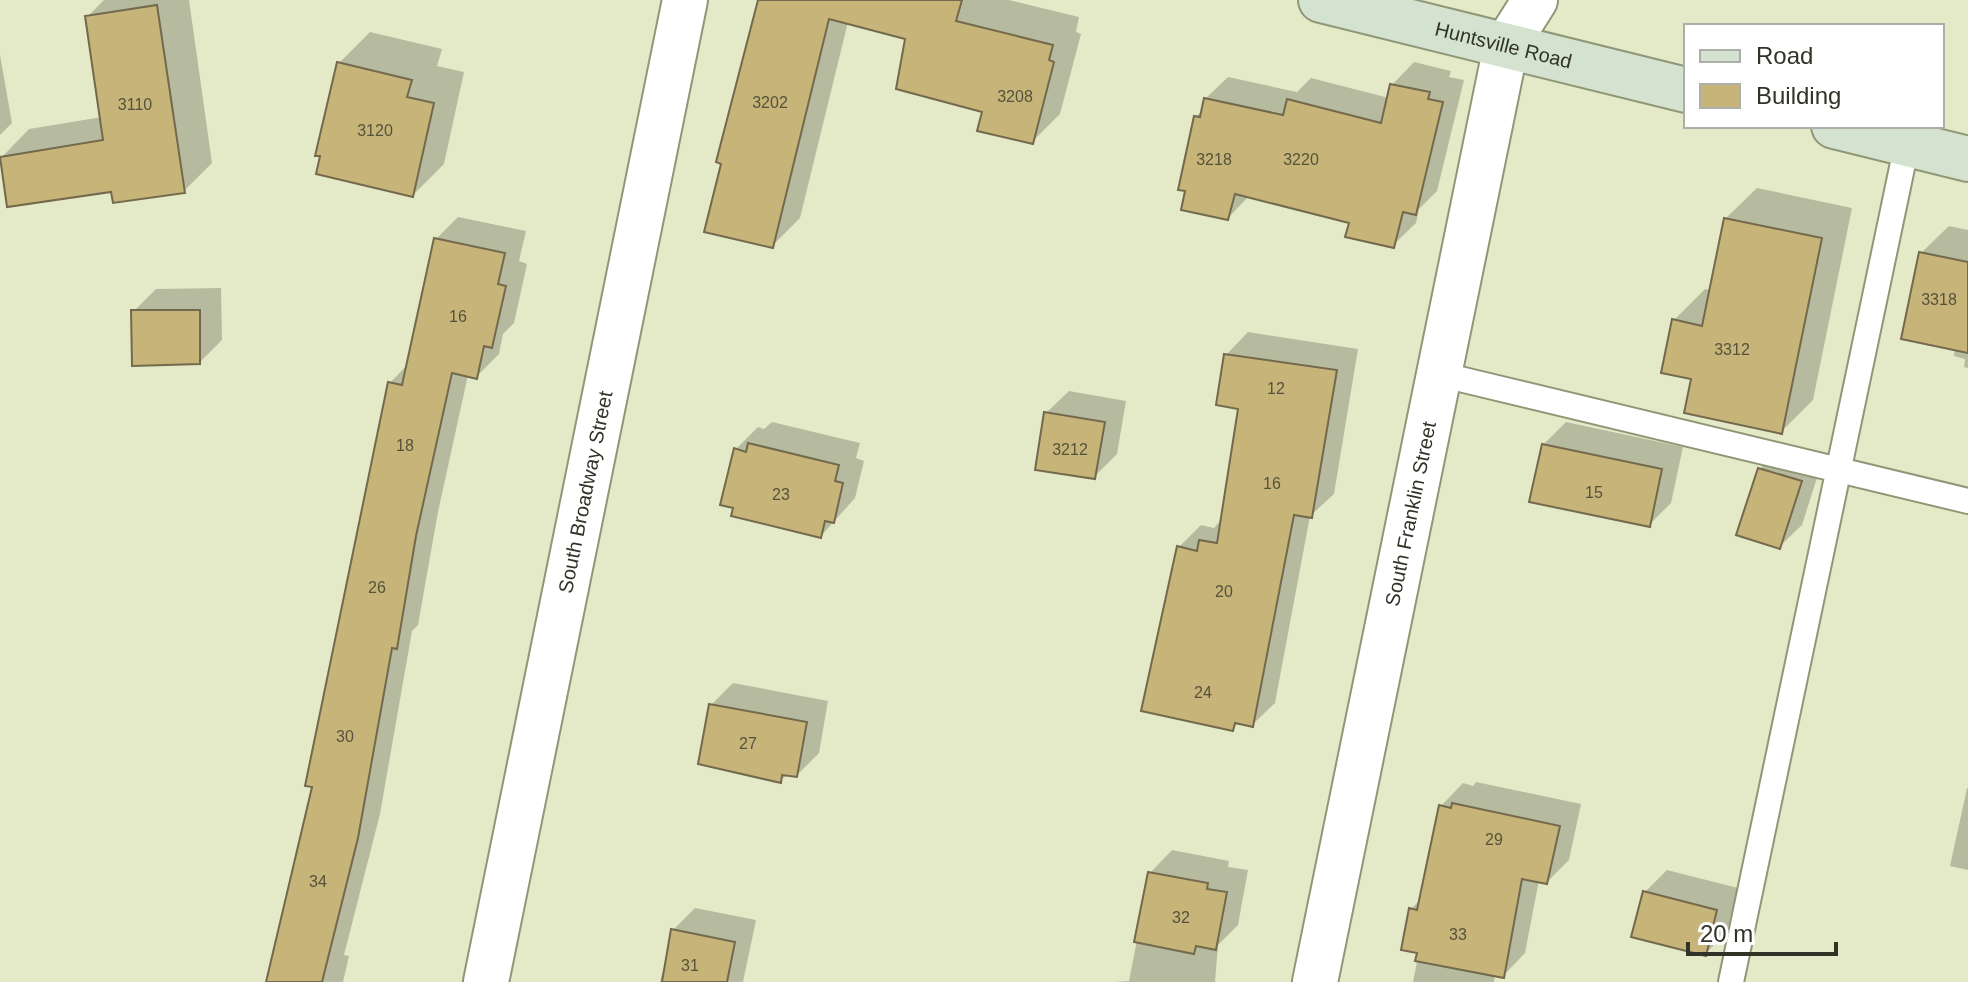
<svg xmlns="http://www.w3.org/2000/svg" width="1968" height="982" font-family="Helvetica,sans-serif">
<rect width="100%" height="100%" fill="#e4eac8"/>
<!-- shadow -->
<path fill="#0003" d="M104 0H189L212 163 184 191 113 189 1 158 29 129 102 117 87 17Z
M762 0H1009L1079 17 1076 32 1081 34 1060 114 1032 142 984 110 899 68 908 37 848 22 800 218 772 246 706 230 748 42Z
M370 32 442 49 437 66 464 72 444 164 413 195 339 63Z
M0 55 12 123 0 135Z
M1414 62 1451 71 1449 77 1464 80 1437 191 1419 209 1416 223 1393 245 1351 221 1250 195 1228 218 1196 117 1203 109 1205 99 1228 77 1297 92 1311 78 1389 98 1392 85Z
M1757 188 1852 208 1813 400 1781 432 1693 377 1674 320 1705 289 1711 290 1725 219Z
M458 217 526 231 519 261 527 264 514 323 503 334 499 354 476 377 468 375 438 512 418 625 412 631 380 814 344 955 349 956 343 982H267L314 786 390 383 409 363 436 239Z
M1949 226 1968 230V368L1964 367 1965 359 1954 356 1955 348 1921 253Z
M221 288 222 340 200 362 134 311 156 289Z
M1248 332 1358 349 1334 494 1310 516 1275 703 1252 725 1239 722 1233 729 1179 547 1201 525 1214 528 1222 519 1240 407 1226 355Z
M1069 391 1126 401 1117 454 1094 477 1046 413Z
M772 422 860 443 856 458 864 461 855 498 821 536 736 449 758 427 764 429Z
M1566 422 1683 447 1671 503 1649 525 1544 444Z
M1782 447 1823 459 1802 525 1779 547 1760 469Z
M733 683 828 701 819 753 797 775 788 774 780 781 711 705Z
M1476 782 1581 804 1569 860 1547 882 1539 880 1525 953 1503 976 1495 974 1494 982H1413L1419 951 1411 909 1421 899 1441 806 1463 783 1473 786Z
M1967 788H1968V870L1950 866Z
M1172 850 1229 861 1228 867 1248 870 1238 925 1218 945 1215 982H1114L1129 981 1150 873Z
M1667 870 1738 888 1727 932 1705 954 1645 892Z
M695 908 756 920 743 982H660L673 930Z"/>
<!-- building -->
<path fill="#c7b479" stroke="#73694c" stroke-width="2" d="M758 0H962L956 21 1053 45 1049 60 1054 62 1033 144 977 131 982 112 896 89 905 39 829 19 773 248 704 232 721 164 716 162Z
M157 5 185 193 113 203 111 192 7 207 0 157 103 140 85 16Z
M337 62 412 80 407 97 434 103 413 197 316 174 320 156H315Z
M1390 84 1430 92 1428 99 1443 102 1416 215 1403 212 1394 248 1345 237 1349 223 1235 194 1228 220 1181 210 1185 191 1178 190 1194 116 1200 117 1204 98 1283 115 1287 99 1381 123Z
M1724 218 1822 238 1782 434 1684 413 1691 379 1661 373 1672 319 1702 326Z
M434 238 505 253 498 284 506 286 492 348 484 346 477 379 452 373 416 536 397 649 392 648 358 838 322 982H266L312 787 305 786 388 382 402 385Z
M1919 252 1968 262V353L1901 339Z
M131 310H200V364L132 366Z
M1224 354 1337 370 1312 518 1294 515 1253 727 1235 723 1233 731 1141 711 1177 546 1197 551 1199 540 1217 543 1238 409 1216 405Z
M1044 412 1105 422 1095 479 1035 470Z
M748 443 839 465 835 481 843 483 834 523 825 521 821 538 731 516 733 508 720 505 734 448 746 452Z
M1542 444 1662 469 1650 527 1529 502Z
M1758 468 1802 481 1780 549 1736 535Z
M709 704 807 722 797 777 782 775 781 783 698 764Z
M1452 803 1560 826 1547 884 1522 879 1504 978 1415 961 1417 953 1401 950 1409 908 1417 910 1439 805 1451 808Z
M1148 872 1208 883 1207 889 1227 892 1216 950 1196 946 1194 954 1134 942Z
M1643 891 1717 910 1706 956 1631 937Z
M671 929 735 942 727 982H662Z"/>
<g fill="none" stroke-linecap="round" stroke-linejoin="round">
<!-- service casing -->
<g stroke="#919677" stroke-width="28">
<path id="service" d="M1439 374 1968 501
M1731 982 1907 144"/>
</g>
<!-- minor casing -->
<g stroke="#919677" stroke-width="48">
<g id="minor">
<path id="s1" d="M486 982 685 0"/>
<path id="s2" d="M1315 982 1506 46 1535 0"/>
</g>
</g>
<!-- secondary casing -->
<g stroke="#919677" stroke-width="48">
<g id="secondary">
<path id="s3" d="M1321 0 1686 90"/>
<path d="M1834 126 1968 159"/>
</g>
</g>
<!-- service -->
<use href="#service" stroke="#fff" stroke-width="24"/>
<!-- minor -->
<use href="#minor" stroke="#fff" stroke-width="44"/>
<!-- secondary -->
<use href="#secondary" stroke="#d4e3d0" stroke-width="44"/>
</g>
<g text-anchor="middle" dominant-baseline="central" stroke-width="6" stroke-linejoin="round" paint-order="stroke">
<!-- number labels -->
<g font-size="16" fill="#56533c">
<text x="1015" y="96">3208</text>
<text x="770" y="102">3202</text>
<text x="135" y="104">3110</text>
<text x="375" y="130">3120</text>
<text x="1214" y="159">3218</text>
<text x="1301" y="159">3220</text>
<text x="1939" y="299">3318</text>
<text x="458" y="316">16</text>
<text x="1732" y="349">3312</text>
<text x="1276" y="388">12</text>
<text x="405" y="445">18</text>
<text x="1070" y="449">3212</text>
<text x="1272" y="483">16</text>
<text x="1594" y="492">15</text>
<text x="781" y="494">23</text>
<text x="377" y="587">26</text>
<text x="1224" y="591">20</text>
<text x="1203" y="692">24</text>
<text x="345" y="736">30</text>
<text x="748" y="743">27</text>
<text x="1494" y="839">29</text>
<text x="318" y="881">34</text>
<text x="1181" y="917">32</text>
<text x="1458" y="934">33</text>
<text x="690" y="965">31</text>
</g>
<!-- street labels -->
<g font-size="20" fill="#313327" stroke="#fff">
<text stroke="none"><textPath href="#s3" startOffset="188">Huntsville Road</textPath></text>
<text stroke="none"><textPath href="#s1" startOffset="500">South Broadway Street</textPath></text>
<text stroke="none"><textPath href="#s2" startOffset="478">South Franklin Street</textPath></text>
</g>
</g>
<!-- legend -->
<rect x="1684" y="24" width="260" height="104" fill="#ffffff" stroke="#adada9" stroke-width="2"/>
<rect x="1700" y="50" width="40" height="12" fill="#d4e3d0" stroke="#adada9" stroke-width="2"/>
<text x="1756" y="64" font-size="24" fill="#313327">Road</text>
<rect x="1700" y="84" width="40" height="24" fill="#c7b479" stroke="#adada9" stroke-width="2"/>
<text x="1756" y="104" font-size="24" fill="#313327">Building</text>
<!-- scale -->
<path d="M1688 942v12h148v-12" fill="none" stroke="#313327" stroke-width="4"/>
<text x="1700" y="942" font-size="24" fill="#313327" stroke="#ffffff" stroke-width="6" paint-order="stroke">20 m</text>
</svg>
